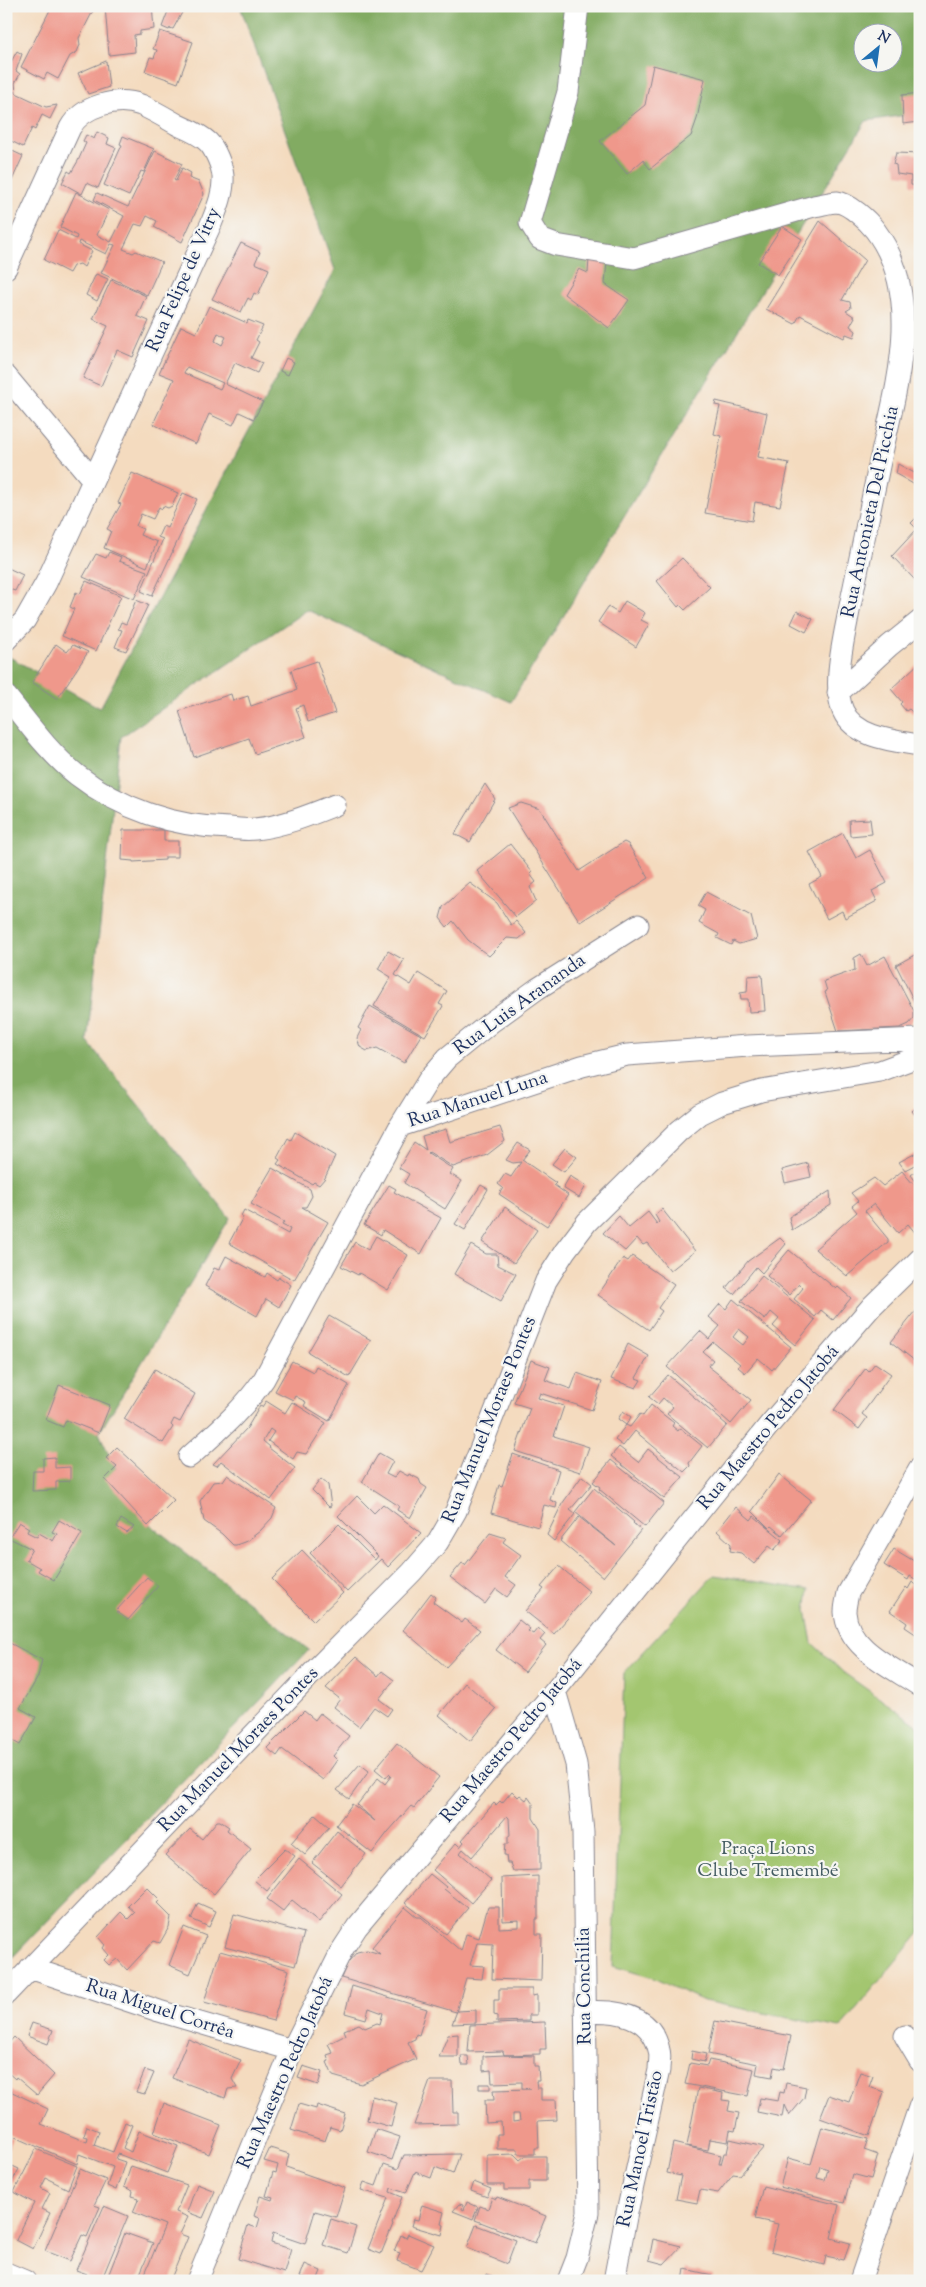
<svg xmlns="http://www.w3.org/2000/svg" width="926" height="2287" font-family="'Sorts Mill Goudy',serif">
<rect width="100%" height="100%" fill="#f6f6f2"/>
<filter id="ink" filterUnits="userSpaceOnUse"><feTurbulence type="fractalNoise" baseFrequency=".02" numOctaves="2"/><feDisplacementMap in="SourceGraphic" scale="10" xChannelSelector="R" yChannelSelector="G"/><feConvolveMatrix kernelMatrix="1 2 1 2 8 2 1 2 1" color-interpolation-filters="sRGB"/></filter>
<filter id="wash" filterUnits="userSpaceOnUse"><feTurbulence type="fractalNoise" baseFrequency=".0096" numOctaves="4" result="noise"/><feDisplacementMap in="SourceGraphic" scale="20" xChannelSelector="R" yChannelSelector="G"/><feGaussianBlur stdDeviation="1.12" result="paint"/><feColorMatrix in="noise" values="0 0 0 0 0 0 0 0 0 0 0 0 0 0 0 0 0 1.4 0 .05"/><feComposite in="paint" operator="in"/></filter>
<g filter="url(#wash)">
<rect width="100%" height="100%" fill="#f4dbbf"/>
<!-- green -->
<path fill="#a3c66f" stroke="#5f7a66" d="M714 1575 809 1590 806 1610 812 1643 844 1673 920 1727V1932L840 2028 704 2001 653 1978 613 1966 624 1673Z"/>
<!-- forest -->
<path fill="#82ab62" stroke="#4e6d60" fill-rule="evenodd" d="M240 6H920V113L866 121 511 702 307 610 121 737 87 1041 230 1218 99 1433 137 1514 309 1650 6 1964V655L100 708 335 270ZM864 32H894V62H864Z"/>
<g id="blocks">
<!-- building -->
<path fill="#ef988b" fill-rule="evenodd" d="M52 6H89L94 9 79 38 80 45 77 52 70 56 58 79 47 73 44 79 21 67Z
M105 6H152L154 29 140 31V34L134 35 135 52 109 55Z
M170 6H182L184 9 173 29 170 28 169 30 162 27Z
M160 31 193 42 178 83 145 71 150 57 154 58 157 50 153 49Z
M17 51 22 54 16 71 20 74 15 83 16 93 46 107 57 105 50 119 42 115 35 130 32 128 23 147 11 141 10 143 6 141V71Z
M106 61 109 87 88 94 78 73Z
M653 65 705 79 697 119 691 136 650 169 643 160 627 174 600 141 645 105Z
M920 93V122L903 124 902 95Z
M97 132 109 138 107 144 116 148 98 188 87 183 82 194 62 183 68 171 71 173 78 161 86 143 83 141 86 135 94 139Z
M123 136 154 149 144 172 141 171 129 196 104 185 122 145 120 144Z
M6 148 23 156 9 187 6 186Z
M155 151 182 164 174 180 176 181 182 168 191 173 189 178 199 182 204 194 182 242 154 227 157 221 147 216 142 226 135 224 123 249 133 253 136 251 162 262 147 295 101 273 115 245 111 244 106 254 79 241 78 244 92 251 84 267 80 264 73 266 69 273 44 260 58 230 76 239 77 236 60 227 76 192 109 210 97 235 111 242 124 216 94 200 97 193 128 207Z
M896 153 920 154V186L911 185V176L897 174 896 165 893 164Z
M820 221 865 260 842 300 850 302 851 308 846 311 855 317 850 326 856 331 854 337 846 334 844 338 800 315 795 324 766 309Z
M782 226 802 239 778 275 758 263Z
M241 243 260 252 255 263 269 269 258 295 254 293 251 300 248 298 241 312 212 299Z
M589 259 607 261 605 284 629 300 609 328 564 294 579 269 588 273Z
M96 274 108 279 97 301 86 295Z
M111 280 146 296 137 316 149 321 133 357 117 350 101 386 83 378 108 326 93 319Z
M209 306 247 323 248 320 263 326 256 340 259 342 251 358 262 363 257 373 235 363 225 384 263 402 254 419 239 412 233 425 209 414 196 444 153 424 174 379 159 373 181 326 196 333ZM218 333 226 337 222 345 215 341ZM187 367 223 383 220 389 184 373Z
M286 358 294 362 288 375 280 371Z
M716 401 767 413 758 457 789 463 780 506 755 502 752 521 705 513 721 436 714 434 720 406 715 405Z
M898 464 920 476V488L896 474Z
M132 473 178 493 172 506 168 508 163 506 162 509 159 507 153 519 141 514 136 526 143 529 140 535 157 542 147 567 104 548 111 531 107 529 121 504 118 503Z
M183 493 197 499 152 596 141 591 163 539 158 537 163 526 167 528Z
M920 514V578L916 581 892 556 917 529 911 523Z
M109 552 121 557 119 561 147 571 134 599 83 577 96 554 106 558Z
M682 558 710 587 685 610 680 605 678 607 657 581Z
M6 567 23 575 15 591 6 588Z
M86 581 121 596 96 651 62 636 74 609 70 607 76 592 80 594Z
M136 600 148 605 126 651 115 647 122 630 118 629 121 622 126 624Z
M625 601 645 613 641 620 649 624 636 647 598 622 608 607 618 613Z
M797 611 813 619 806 632 791 624Z
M56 644 67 652 73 645 88 652 57 699 32 682Z
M317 661 335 713 308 722 303 705 296 708 306 737 255 754 249 738 194 757 179 711 231 694 233 701 248 696 251 706 297 690 291 670Z
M920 662V719L909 709 906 711 900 704 902 702 891 689Z
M485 784 495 799 470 842 455 834Z
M521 803 540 809 579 871 624 842 628 844 649 878 580 922 508 808Z
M870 819 872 834 850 836 849 820Z
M123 830H164V841H178V857H165V860L133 862V861L122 860Z
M843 833 856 858 870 850 887 883 872 891 877 901 845 918 842 911 827 919 809 884 822 877 809 852Z
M510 844 532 872 530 874 536 882 530 887 536 901 516 917 477 871Z
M470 883 497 903 511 925 516 921 526 933 519 939 507 938 489 956 468 940 453 921 447 927 440 918 443 907Z
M706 892 751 916 757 939 739 944 733 941 731 945 717 938 719 934 699 923 705 910 698 906Z
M388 951 404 960 395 975 411 985 418 973 447 991 439 1004 443 1006 425 1036 374 1006 391 977 378 969Z
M920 952V1008L918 1009 896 965Z
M861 954 867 966 885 956 914 1011V1018L909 1024 900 1028 838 1031 825 992 827 991 824 981 855 970 854 958Z
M762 975 765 1011 749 1012 748 999H741L740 993 747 992 748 976Z
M370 1006 421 1035 404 1063 377 1048 367 1051 360 1047 357 1038 361 1030 358 1028Z
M920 1104V1121L912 1111Z
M500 1127 505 1141 487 1155 453 1167 429 1152 428 1153 453 1169 450 1174 462 1181 445 1209 404 1183 409 1174 399 1168 414 1142 426 1150 422 1136 446 1129 450 1142Z
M295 1132 335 1156 325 1178 319 1185 314 1182 312 1184 277 1164 280 1160 277 1158 288 1138 291 1140Z
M518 1143 530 1150 522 1160 556 1183 554 1185 568 1195 547 1226 499 1194 503 1188 498 1184 505 1174 511 1177 521 1162 513 1163 506 1160Z
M565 1148 577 1157 564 1172 552 1164Z
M920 1151V1162L905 1170 899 1162Z
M808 1163 811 1177 785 1183 782 1170Z
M272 1168 310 1189 312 1196 306 1207H302L328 1222 294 1280 229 1243 243 1217 241 1216 244 1210 288 1234 290 1229 282 1225 284 1222 251 1204Z
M920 1168V1187L911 1175Z
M902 1171 920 1192V1235L918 1236 908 1224 898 1233 874 1204 865 1211 888 1239V1242L847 1276 815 1249 857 1212 852 1206 858 1201 851 1193 874 1178 883 1186Z
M570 1176 586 1186 579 1198 563 1188Z
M389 1185 396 1189 394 1192 441 1218 421 1254 383 1230 381 1235 364 1225Z
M481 1185 488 1189 465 1230 455 1224Z
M830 1191 831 1205 792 1230 789 1217Z
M505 1207 537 1230 514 1263 482 1242Z
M662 1209 695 1251 670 1271 647 1243 643 1245 637 1238 625 1251 603 1233 619 1216 629 1228 648 1212 657 1224 659 1222 655 1215Z
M376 1236 408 1255 388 1290 359 1273 358 1275 341 1266 355 1242 368 1250Z
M780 1238 786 1244 762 1273 756 1267 734 1294 726 1288 748 1261Z
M471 1245 486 1254H497L498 1265 516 1274 501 1301 454 1274Z
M789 1250 836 1289 838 1287 851 1298 833 1320 821 1310 815 1317 794 1299 803 1288 799 1284 789 1295 767 1276Z
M226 1256 265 1277 267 1273 277 1280 279 1277 291 1285 279 1307 266 1299 257 1316 205 1286 214 1268 219 1270Z
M632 1256 674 1285 658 1308 662 1311 649 1330 598 1295 623 1258 628 1261Z
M762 1276 815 1320 795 1345 773 1326 779 1319 771 1312 765 1320 741 1301Z
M733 1299 791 1347 772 1370 758 1358 745 1373 738 1367 740 1364 713 1342 703 1352 713 1360 708 1366 751 1400 731 1424 667 1367 700 1331 709 1339 720 1326 709 1317 720 1304 726 1309ZM739 1329 749 1337 743 1345 733 1337Z
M920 1306V1365L891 1342Z
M329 1316 371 1340 349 1377 308 1352Z
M628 1344 649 1356 636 1378 641 1380 636 1388 611 1379Z
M531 1360 550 1367 545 1380 571 1389 577 1373 602 1382 592 1410 540 1393 538 1398 564 1406 554 1436 589 1447 580 1472 515 1451 530 1408 514 1403Z
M292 1361 313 1372 316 1366 349 1385 329 1421 304 1406 306 1402 295 1396 293 1400 275 1391Z
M875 1363 891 1374 862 1414 867 1418 859 1429 834 1410 866 1368 869 1371Z
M155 1369 195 1394 180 1422 174 1419 171 1425 173 1427 163 1443 124 1419Z
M668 1375 727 1425 708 1448 667 1414 673 1407 663 1398 658 1404 649 1397Z
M59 1385 110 1405 99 1433 66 1420 63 1427 46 1420Z
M266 1401 285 1413 292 1402 326 1423 306 1454 297 1452 293 1459 268 1441 274 1432 270 1429 263 1441 270 1447 269 1448 295 1468 271 1500 221 1461 217 1466 213 1464 247 1428 260 1406 262 1407Z
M651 1405 674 1423 672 1426 678 1431 680 1428 702 1446 689 1463 690 1466 684 1472 635 1431 623 1446 615 1440 626 1425 630 1427 640 1414 643 1416Z
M623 1411 631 1417 626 1425 618 1419Z
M117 1447 174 1500 148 1526 105 1479 117 1467 106 1458Z
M619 1447 638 1462 648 1449 683 1477 664 1499 611 1456Z
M379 1453 393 1461 386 1474 394 1478 399 1471 408 1476 409 1474 419 1479 421 1484 427 1488 410 1518 397 1510 399 1506 362 1482Z
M513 1454 559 1470 550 1500 557 1503 556 1508 544 1505 538 1527 491 1513 499 1485 502 1486Z
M55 1457V1468L70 1467V1481L56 1482V1490L32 1491 33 1471H43V1458Z
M611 1460 664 1503 645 1527 599 1489 600 1487 593 1482Z
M779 1474 811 1500 782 1535 771 1526 769 1528 752 1511Z
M227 1475 276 1508 272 1518 260 1531 247 1541 236 1545H233L222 1534 204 1521 200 1501 213 1482 223 1481Z
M582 1476 592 1484 570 1510 575 1514 554 1541 547 1535 562 1504Z
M321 1479 328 1485 331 1506 329 1507 312 1490Z
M594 1488 634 1522 633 1523 641 1530 603 1577 560 1541 579 1517 616 1546 575 1512Z
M357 1496 374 1513 383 1504 421 1533 388 1567 381 1559 347 1592 310 1553 339 1524 375 1560 378 1556 338 1516Z
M736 1507 751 1520 754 1516 783 1540 774 1550 769 1546 754 1564 741 1553 730 1551 731 1544 717 1531Z
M121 1519 134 1527 127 1533 117 1527Z
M59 1520 82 1533 54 1580 38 1571 40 1568 26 1560 32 1549 9 1538 19 1522 29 1528 27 1532 37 1537 39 1533 53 1541 57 1534 52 1532Z
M490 1533 506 1538 503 1542 521 1555 505 1577 516 1585 507 1597 496 1589 485 1604 450 1577 462 1563 465 1565Z
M894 1549 914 1561 916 1558 920 1560V1582L910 1576 908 1580 884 1565Z
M302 1550 343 1593 314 1621 272 1579Z
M559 1566 590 1592 554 1634 525 1611 544 1589 541 1587Z
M147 1577 158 1586 128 1620 116 1611Z
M912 1582 920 1587V1637L905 1627 907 1623 890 1611 906 1587 908 1589Z
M431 1593 436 1597 433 1602 462 1623 465 1619 480 1630 446 1667 403 1630Z
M519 1620 530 1629 528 1631 533 1634 538 1628 545 1634 540 1640 546 1645 525 1672 496 1650Z
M6 1641 42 1660 38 1677 20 1708 36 1717 20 1745 6 1737Z
M356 1657 378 1676 382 1671 394 1680 379 1699 392 1709 387 1716 374 1707 359 1727 334 1707 340 1699 326 1688Z
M465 1683 496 1709 470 1741 439 1715Z
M304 1711 315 1720 320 1713 349 1736 333 1756 337 1760 323 1780 282 1749 277 1756 267 1748Z
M397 1743 439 1777 414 1808 411 1806 388 1832 372 1853 336 1825 352 1804 375 1821 357 1805 378 1778 385 1784 391 1776 389 1774 386 1778 375 1769Z
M360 1764 369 1771 349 1799 337 1790Z
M512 1791 518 1797 520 1795 526 1800 528 1797 533 1804V1818L540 1829V1870L513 1871 510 1863H507L506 1855H504L505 1844H508V1836H510L509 1818 507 1816 472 1857 463 1849 460 1853 491 1880 471 1903 433 1870 456 1843 460 1847 464 1842 462 1840 494 1803 496 1805 500 1801 502 1803Z
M315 1815 329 1827 305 1855 291 1843Z
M217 1821H220L229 1827 227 1830 251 1849 214 1894 205 1887 204 1888 165 1855 190 1829 202 1839Z
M337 1831 366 1854 341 1886 312 1863Z
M285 1849 295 1856 267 1891 254 1880Z
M299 1859 342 1894 319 1922 292 1900 283 1911 267 1899Z
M430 1874 446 1887 444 1889 468 1908 446 1934 405 1903Z
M538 1876V1919H536V1934H542L541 1981 492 1979 493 1944 477 1943 470 1965 484 1966 482 1979 466 1978 456 2012 341 1978 348 1962 357 1952 367 1950 380 1954 372 1947 405 1907 417 1917H421L461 1951 466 1934 479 1938 488 1907H499V1928L519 1927V1920L503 1921 502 1878Z
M147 1887 160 1900 157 1903 171 1917 169 1927 160 1943 154 1941 127 1970 117 1959 109 1965 104 1960 109 1955 103 1948 105 1945 98 1937 121 1912 128 1919 135 1912 128 1906Z
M198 1903 216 1911 209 1927 191 1919Z
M234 1914 304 1933 295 1966 225 1947Z
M184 1927 206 1936 190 1974 169 1965Z
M220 1951 289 1970 273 2021 204 2002Z
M352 1986 427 2009 419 2035 416 2034 415 2039 408 2042 416 2059 361 2084 333 2076 327 2062 329 2061 327 2055 333 2053 328 2044 346 2035 344 2030 359 2024 365 2028 377 2023 380 2024 383 2013 369 2008 366 2019 345 2013Z
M499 1989H532V1996L537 1995V2015H529V2021L497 2022V2016L494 2015V2000H499Z
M476 2010V2023L452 2024 457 2011Z
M715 2021 791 2036 784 2069 774 2067 772 2077 756 2074 758 2064 708 2054Z
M545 2022 546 2049H540V2054L504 2055 503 2051 468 2052 470 2025Z
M32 2023 53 2030 48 2044 27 2036Z
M458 2034V2057H439L448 2035Z
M14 2037 54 2075 37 2095 16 2077 15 2079 6 2071V2046Z
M188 2039 241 2060 232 2079 237 2088 228 2089 225 2098 172 2078Z
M692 2051 706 2054 704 2062 691 2059Z
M505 2055 534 2056V2066H538L539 2081H536L537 2088H541V2100H556L557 2120 538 2121 539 2148H535V2154H518V2149H497V2134H502L501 2122 486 2123 485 2100H494L493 2090 531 2089 522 2088V2082L492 2083 491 2070 483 2071V2056ZM513 2114H519L520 2121 513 2122Z
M461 2056H468L469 2065H462Z
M709 2060 754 2069 748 2096 685 2084 690 2063 707 2066Z
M303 2066 322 2072 318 2085 298 2078Z
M145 2070 154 2073 145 2094 136 2092Z
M860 2072 873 2076 869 2087 884 2092 869 2136 820 2118 829 2095 849 2102Z
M430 2081H452L453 2112H458V2124L414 2125Z
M786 2083 806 2087 804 2098 789 2116 784 2105 782 2117 757 2112 760 2098 778 2101 780 2092 784 2093Z
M479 2084H490V2089H479Z
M698 2088 723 2093 722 2100 730 2101 728 2111 739 2113 735 2131 730 2130 728 2142 710 2139 708 2150 687 2146Z
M6 2089 48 2109 41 2124 87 2142 88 2137 84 2136 87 2126 99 2131 94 2145 113 2152 125 2122 132 2125 123 2148 131 2152 139 2131 178 2146 167 2173 118 2154 116 2159 125 2162 116 2190 107 2186 113 2167 79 2154 77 2164 6 2133Z
M372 2096 397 2103 391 2127 367 2120Z
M164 2103 221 2125 209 2154 154 2133Z
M299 2104 316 2109 317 2105 345 2114 340 2130 330 2127 325 2141 291 2130Z
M822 2127 868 2139 864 2150 878 2155 871 2179 852 2174 844 2203 780 2187 788 2158 811 2164ZM820 2166 828 2169 825 2180 817 2178Z
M376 2129 400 2137 392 2160 368 2152Z
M6 2137 13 2139 6 2153Z
M730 2139 764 2147 740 2175 733 2174 718 2193 700 2190 697 2203 676 2199 681 2176 667 2173 673 2143 721 2155 719 2164H721L724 2153H727Z
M270 2148 289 2154 286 2167 345 2188 336 2217 315 2211 305 2244 273 2233 271 2243 291 2249 284 2273 238 2259 248 2225 257 2228 260 2218 254 2216 260 2196 272 2200 273 2198 266 2196 273 2172 276 2173 278 2165 264 2161Z
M36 2149 77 2166 68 2189 46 2178 41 2188 50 2193 42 2209 50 2213 33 2249 16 2240 34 2203 14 2192Z
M460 2154 453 2174 435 2167 431 2178 415 2172 406 2193 391 2188 390 2192 402 2197 392 2223 393 2224 381 2254 368 2249 388 2198 361 2190 364 2182 376 2186 384 2164 398 2169 404 2155Z
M514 2154 520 2160 525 2156H546V2181H529V2190H504V2185H487V2155Z
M6 2163 19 2169 6 2193Z
M131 2166 187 2185 176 2212 188 2217 180 2234 188 2237 170 2281H142L165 2225 133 2212 139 2198 132 2196 133 2191 124 2187Z
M80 2169 106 2180 94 2205 100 2207 87 2237 82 2235 70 2261 45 2251Z
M474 2182 491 2189 487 2197 471 2191Z
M197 2184 215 2191 203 2218 187 2212Z
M763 2186 839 2205 831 2238 850 2243 844 2260 826 2256 824 2265 771 2251 778 2224 755 2219Z
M492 2197 496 2199 497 2197 546 2216 535 2243 475 2220 480 2206 488 2209Z
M467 2202 478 2207 473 2219 453 2211 459 2204 463 2205 462 2209 464 2210Z
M422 2205 444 2212 441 2224 444 2225 442 2235 411 2226 413 2219 418 2220Z
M104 2206 128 2216 101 2281H84L87 2274 76 2270Z
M331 2219 356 2227 348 2253 323 2245Z
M476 2225 516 2240 507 2264 467 2248Z
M125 2233 153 2243 137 2281H106Z
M408 2234 434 2245 421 2270 397 2261 400 2253 394 2251 401 2235 406 2238Z
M653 2239 681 2246 664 2264 649 2260Z
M305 2264 321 2271 317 2281 300 2277Z
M685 2269 712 2275 711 2278 722 2281H683Z
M487 2274 504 2281H485Z"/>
</g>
</g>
<g filter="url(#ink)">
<use href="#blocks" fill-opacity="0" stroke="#88858e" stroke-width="1"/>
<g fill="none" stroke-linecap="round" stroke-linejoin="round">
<!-- street casing -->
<g stroke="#88858e" stroke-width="23">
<path id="street" d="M578 6 568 92 530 223 540 239 556 245 634 258 814 206C821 205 830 202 837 202 849 203 868 221 875 230 926 298 895 391 879 466 869 514 859 563 849 611 844 638 832 686 843 711 855 738 895 741 920 745
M6 268 70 128C82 106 117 96 141 105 153 110 166 118 178 125 187 129 200 134 208 142 215 149 222 166 223 176 224 193 217 209 211 224L46 583 25 620 6 640
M6 376 93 480
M838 693 889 646 920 621
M6 696C28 723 49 753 77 775 121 809 174 827 229 828 237 829 247 830 255 829 283 826 310 815 335 805
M400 1126 582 1066 627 1055 748 1046 920 1039
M189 1457C217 1432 243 1410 264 1379L400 1126 429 1079 447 1058 490 1023 537 989 638 925
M920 1468 848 1593C847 1599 845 1606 845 1612 847 1649 894 1668 920 1686
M555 1691 576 1764 583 1832 588 2213 577 2258 568 2281
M30 1968 159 2011 292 2050
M6 1994 317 1668 412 1572 438 1542 456 1511 546 1281 565 1251 587 1222 679 1131 700 1114 722 1103 761 1091 880 1071 920 1056
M585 2012C615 2010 651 2014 659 2050 661 2056 659 2063 659 2070L626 2217 614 2281
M905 2036 920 2061
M6 2273 25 2281
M197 2281 292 2050 342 1950 357 1927 555 1691 770 1424 872 1306 920 1259
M860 2281 920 2105"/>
</g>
<!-- street -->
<use href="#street" stroke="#fff" stroke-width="21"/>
</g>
</g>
<g text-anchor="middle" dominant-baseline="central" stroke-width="4.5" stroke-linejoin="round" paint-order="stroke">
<!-- street labels -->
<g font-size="19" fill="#1b2f5e" stroke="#f6f6f2">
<text transform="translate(184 280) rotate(-66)">Rua Felipe de Vitry</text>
<text transform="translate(871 512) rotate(-78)">Rua Antonieta Del Picchia</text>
<text transform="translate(520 1005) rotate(-36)">Rua Luis Arananda</text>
<text transform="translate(478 1100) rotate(-18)">Rua Manuel Luna</text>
<text transform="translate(490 1420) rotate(-68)">Rua Manuel Moraes Pontes</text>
<text transform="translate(769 1428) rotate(-50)">Rua Maestro Pedro Jatobá</text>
<text transform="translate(512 1741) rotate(-50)">Rua Maestro Pedro Jatobá</text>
<text transform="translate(239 1750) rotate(-46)">Rua Manuel Moraes Pontes</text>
<text transform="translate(585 1986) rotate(-91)">Rua Conchilia</text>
<text transform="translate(160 2010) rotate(18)">Rua Miguel Corrêa</text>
<text transform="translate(286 2073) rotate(-66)">Rua Maestro Pedro Jatobá</text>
<text transform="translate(641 2149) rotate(-78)">Rua Manoel Tristão</text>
</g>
<!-- park labels -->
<g font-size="19" fill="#445c63" stroke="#f6f6f2">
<text x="768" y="1849">Praça Lions<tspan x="768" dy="22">Clube Tremembé</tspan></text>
</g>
</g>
<!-- margin -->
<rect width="926" height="2287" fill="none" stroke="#f6f6f2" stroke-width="25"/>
<!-- north arrow -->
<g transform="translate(878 48) rotate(29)"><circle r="24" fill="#f6f6f2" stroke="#9ea6b7"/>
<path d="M0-4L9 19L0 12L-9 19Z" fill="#1f6fb2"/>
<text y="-8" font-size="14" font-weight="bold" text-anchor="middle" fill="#1b2f5e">N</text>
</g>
</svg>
